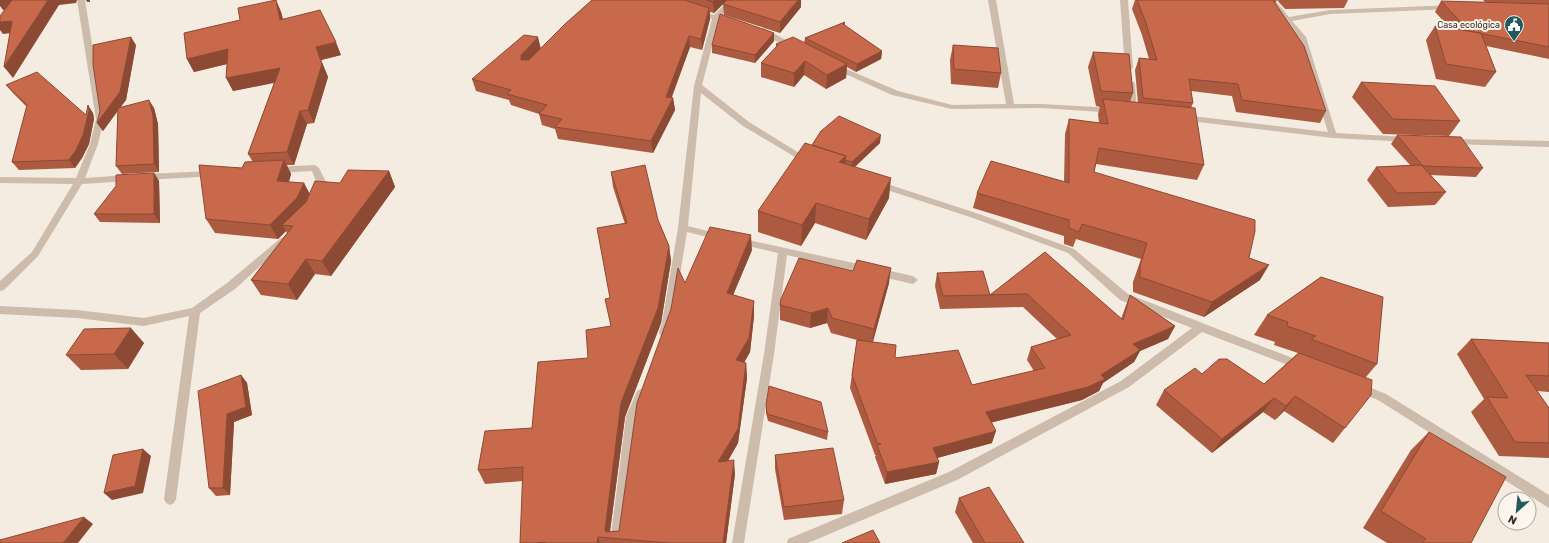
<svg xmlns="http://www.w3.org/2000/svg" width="1549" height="543" font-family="Rubik,sans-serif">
<rect width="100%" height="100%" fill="#f4ebe1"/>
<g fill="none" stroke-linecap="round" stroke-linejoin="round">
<!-- minor -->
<path fill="#cdbbac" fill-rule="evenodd" d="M77 0H85L104 119 98 144 85 178 128 175 132 178 128 181 82 184 38 256 4 290 0 291V281L32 252 73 184 0 183V177L76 178 90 144 96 119Z
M729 0H737L721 16 736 22 732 24 719 20 702 85 749 122 812 161 811 163H805L743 126 701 93 688 226 723 235 725 237 720 240 687 232 672 323 668 335H660L659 332 662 323 678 228 694 86 712 19 693 12 697 10 714 15Z
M988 0H996L1014 104H1042L1113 108 1116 109V113L1042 108 952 109 892 95 830 67 831 65H837L898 91 952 105 1006 104Z
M1120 0H1128L1133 68 1129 70 1125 68Z
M1267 0H1275L1289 17 1330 10 1454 5 1455 7 1451 9 1330 14 1292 21 1306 37 1336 133 1407 137 1411 140 1410 142 1333 138 1181 120 1180 118 1184 115 1328 132 1298 37 1283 22Z
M758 28H764L799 47 798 49H792L758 32Z
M1128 82H1134L1135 84 1137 113 1133 116 1129 113Z
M1451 139 1549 141V147L1448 144 1447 142 1448 140Z
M315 165 319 168 327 184 321 196 318 197 313 194 317 184 312 171 276 173 272 170 276 167Z
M214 171 218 174 217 176 144 180 140 177 144 174Z
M878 181 979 214 1074 249 1128 294 1305 363 1307 366 1305 369 1301 370 1202 332 1129 387 957 480 808 543H787L788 539 949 472 1121 381 1192 328 1120 300 1068 253 973 218 875 186 873 184 875 182Z
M284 237 289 240 287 242 235 289 200 313 176 499 174 503 170 505 166 503 164 499 189 316 144 326 77 318 0 314V306L77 310 144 318 192 308 227 283 281 238Z
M739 238 913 276 918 280 913 284 787 255 774 354 744 543H732L764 354 778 253 736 243 734 241Z
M1359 383 1386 394 1549 495V508L1378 400 1355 391 1353 388 1355 385Z
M641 389 645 391 647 394 638 417 622 543H610L626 417 637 391Z"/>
</g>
<!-- wall -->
<path fill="#ac5a40" d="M276 0 281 12 283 19 341 55 321 60 328 77 314 123 307 124 294 165H287L291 174 289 182 304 183 309 194 340 183 389 171 395 187 331 276 315 274 297 300 261 295 251 280 287 233 286 231 278 239 215 233 206 219 242 168 253 162 248 154 274 83 233 91 227 64 194 72 187 59Z
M592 0H727L714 13 710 12V19L702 50 690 47 672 97 673 98 675 110 653 153 558 139 555 129 542 125 539 114 511 105 509 100 476 91 472 79 541 48Z
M1135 0H1277L1275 3 1326 111 1320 123 1236 112 1232 96 1191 91 1193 103 1191 108 1204 165 1197 180 1096 164 1094 172 1249 258 1260 280 1204 317 1133 292V282L1141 259 1076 239 1073 247 1064 244V236L973 208 977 193 1064 182 1065 134 1069 119 1099 123 1098 114 1100 107 1096 106 1088 67 1093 52 1133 93 1130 102 1138 103 1135 70 1139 58 1149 59 1142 35 1132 9Z
M1277 0H1348L1344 8 1285 9Z
M1483 0H1549V59L1486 46 1496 72 1485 87 1436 79 1426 40 1435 26 1450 28 1435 12 1441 1 1486 3Z
M723 4 801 7 780 33 724 15Z
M845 22V26L882 51 881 59 856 72 847 67 846 78 826 89 804 75 794 87 761 77V63L776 47V44L804 43 805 38Z
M774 33V41L755 63 712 53V45Z
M136 45 126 100 120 107 154 108 158 124 159 172 122 174 116 166 118 110 103 131 97 123Z
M953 45 1001 73 998 88 951 84 950 60Z
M1361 82 1460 121 1449 136 1383 134 1352 97Z
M6 85 86 115 93 113 94 119 89 144 82 158 75 168 19 170 12 162 27 107 13 93Z
M1397 135 1483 168 1476 177 1431 175 1446 192 1435 205 1388 207 1367 180 1376 167 1410 165 1391 144Z
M880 143 855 167 889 198 866 240 815 223 801 246 758 232V211L812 145Z
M611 172 658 220 669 246 671 261 661 323 625 417 610 532 619 531 685 283 752 250 733 295 754 316 750 352 744 363H746L747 378 738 443 728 461 735 474 726 543H520L523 481 485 484 478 470 532 428 588 358 611 326 610 298 625 224 613 187Z
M154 173 159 181 160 223 100 222 94 214Z
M1045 252 1121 319 1125 308 1130 295 1175 326 1168 339 1140 351 1134 362 1103 383 1099 391 1082 400 991 422 992 443 937 458 939 462 936 474 885 484 875 457 876 455H875L850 388 857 340 831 333 827 323 810 328 780 320V305L889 283 873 342 895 358 972 385 1034 371 1027 360 1031 347 1057 339 1023 307 940 309 935 286 937 273 990 295Z
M1321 277 1377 364 1366 377 1345 428 1333 443 1284 411 1275 420 1263 412 1212 453 1156 405 1164 390 1202 374 1264 384 1298 353 1274 345 1275 342 1254 335 1267 315Z
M1471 339 1549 343V392L1537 391 1549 408V458L1499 456 1471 412 1484 399 1457 354Z
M144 343 128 369 81 370 66 355Z
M241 375 247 383 252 415 234 422 230 495 216 496 209 488Z
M766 405 828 432 827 440 768 421 766 413Z
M1429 432 1471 543H1387L1363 528 1411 450Z
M775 455 844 500 842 514 784 520 775 469Z
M959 498 1024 543H973L955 512Z"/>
<!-- shaded-wall -->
<path fill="#8c4a34" d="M0 0H15L21 8 3 10 0 6Z
M48 0H77L76 3 59 5 13 78 4 67Z
M86 0H90V2H87Z
M276 0 281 12 286 33 280 20Z
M715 0H727L714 13 713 2Z
M798 0H801V7L780 33V22Z
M709 8 710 19 702 50 701 39Z
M12 21 20 32 3 34 0 30V22Z
M774 33V41L755 63V55Z
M689 36 690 47 667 109 666 97Z
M131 37 136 45 126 100 103 131 97 123Z
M538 37 541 49 524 67 521 60V55Z
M336 42 341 55 321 60 328 77 314 123 308 110 316 47Z
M228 49 235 62 194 72 187 59Z
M882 51 881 59 856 72 857 64Z
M805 61 804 75 794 87V73Z
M847 64 846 78 826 89 827 75Z
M280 68 286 80 233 91 226 78Z
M673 98 675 110 653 153 651 141Z
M149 100 154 108 158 124 159 172 154 164Z
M88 105 93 113 94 119 89 144 82 158 75 168 69 160 89 111Z
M300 111 307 124 294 165 287 152Z
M881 135 880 143 851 170 852 162Z
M846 156 844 177 839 162Z
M284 160 291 174 285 195 277 181Z
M389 171 395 187 331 276 322 261Z
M154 173 159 181 160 223 154 214Z
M891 178 889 198 866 240 869 219Z
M304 183 311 196 291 225H282L286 231 278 239 270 225Z
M816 203 815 223 801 246 802 225Z
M751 235 752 250 728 307 727 293Z
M669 246 671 261 661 323 625 417 609 538 605 530 621 403Z
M306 259 315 274 297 300 288 284Z
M1269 265 1260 280 1204 317 1212 302Z
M891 268 889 283 872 344 874 329Z
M754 301V316L750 352 737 374 736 360Z
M828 308 827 323 810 328 811 313Z
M1175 326 1168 339 1140 351 1134 362 1103 383 1099 391 1082 400 982 425 986 412 1101 375 1133 344Z
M131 328 144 343 128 369 114 354Z
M746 363 747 378 738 443 719 476 718 462Z
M241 375 247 383 252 415 234 422 230 495 223 488 227 414Z
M1295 396 1284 411 1275 420 1286 406Z
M1274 398 1263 412 1212 453 1222 439Z
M996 431 992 443 930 460 933 448Z
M143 449 151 456 143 493 112 500 104 493Z
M734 460 735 474 726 543H723Z
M939 462 936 474 885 484 887 472Z
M84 517 93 524 78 543H63Z
M598 537 600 543H597Z"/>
<!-- building -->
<path fill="#c8694b" stroke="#8c4a34" d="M12 0H48L4 67 12 21 0 22V16Z
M276 0 280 20 320 10 336 42 316 47 322 64 308 110 300 111 287 152 248 154 280 68 226 78 228 49 187 59 184 33 240 20 238 8Z
M592 0H684L709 8 701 39 689 36 666 97 673 98 651 141 555 127 562 119 539 114 547 105 507 94 511 90 472 79 524 35 538 37 521 55V60H529L565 24Z
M707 0H715L713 2Z
M727 0H798L780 22 723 4Z
M1137 0H1273L1304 46 1326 111 1242 100 1238 84 1189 79 1193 103 1143 98 1139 58 1157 60 1146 23Z
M1441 1 1549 4V47L1469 31Z
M720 14 774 33 755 55 712 45Z
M845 22 843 24 882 51 857 64 805 38Z
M1435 26 1481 33 1496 72 1446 64Z
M131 37 120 92 97 123 100 111 93 65V45Z
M793 37 847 64 827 75 805 61 794 73 761 63 778 45 776 44Z
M953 45 998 48 1001 73 954 69Z
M1093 52 1129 54 1133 93 1101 91Z
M37 72 86 115 88 105 89 111 83 135 76 150 69 160 12 162 27 105 6 85Z
M1361 82 1435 86 1460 121 1393 119Z
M1103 99 1195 108 1204 165 1099 148 1094 172 1255 220V231L1249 258 1269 265 1212 302 1140 277V266L1147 243 1082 224 1079 232 1069 228V220L977 193 991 161 1069 183V119L1108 124Z
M149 100 153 116 154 164 116 166 118 108Z
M839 116 881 135 852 162 845 160 846 156 812 145 821 131Z
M1397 135 1461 137 1483 168 1423 166Z
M805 143 846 156 839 162 891 178 869 219 816 203 802 225 758 211Z
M284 160 277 181 304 183 297 198 270 225 206 219 199 165 242 168 245 162Z
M645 165 658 220 669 246 658 308 621 403 605 530 606 532 619 531 637 403 671 309 678 268 685 283 710 227 751 235 727 293 754 301 749 338 736 360 746 363 738 429 718 462 734 460 723 543H669L598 537 597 543H545V542L536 543H520L523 467 478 470 485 431 532 428 538 362 588 358 586 330 611 326 605 299 610 298 597 228 627 223 611 172Z
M1421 165 1446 192 1397 193 1376 167Z
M348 170 389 171 322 261 306 259 288 284 251 280 293 226 282 225 306 202 315 181 340 183Z
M154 173V214H94L116 186V175Z
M1045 252 1123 320 1130 295 1175 326 1133 344 1140 350 1101 375 1105 379 1088 387 986 412 996 431 933 448 939 462 887 472 877 445 881 444 877 443 852 375 857 340 896 345 895 358 958 350 972 385 1045 368 1031 347 1071 335 1027 294 943 296 937 273 983 271 990 295Z
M799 258 853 271 857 260 891 268 874 329 832 318 828 308 811 313 780 305 781 299Z
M1321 277 1383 297 1377 364 1311 339 1316 336 1287 326 1288 322 1267 315Z
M131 328 114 354 66 355 84 329Z
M1471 339 1549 343V376L1526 375 1549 408V443L1515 442 1487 397 1508 398Z
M1299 353 1372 380 1371 395 1345 428 1295 396 1286 406 1274 398 1222 439 1164 390 1195 368 1202 374 1219 359H1227L1264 384Z
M241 375 246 407 227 414 223 488H209L198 391Z
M769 386 821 402 828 432 767 414 766 405Z
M1429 432 1506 477 1471 543H1422L1426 539 1381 511Z
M833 448 844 500 784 507 775 455Z
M143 449 135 486 104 493 113 455Z
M989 487 1024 543H985L959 498Z
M84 517 63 543H0V540Z
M873 530 880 543H842Z"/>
<!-- icons -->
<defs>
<g id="civic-pin" transform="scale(1)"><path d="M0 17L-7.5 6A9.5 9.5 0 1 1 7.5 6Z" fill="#1f5a5e" stroke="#fbf5ee"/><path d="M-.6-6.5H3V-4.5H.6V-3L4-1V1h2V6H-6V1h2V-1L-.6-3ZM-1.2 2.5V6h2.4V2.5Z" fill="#fff"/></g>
</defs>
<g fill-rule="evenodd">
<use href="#civic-pin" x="1514" y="25"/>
</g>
<g text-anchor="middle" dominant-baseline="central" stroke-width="4" stroke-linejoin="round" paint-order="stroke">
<!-- far-poi labels -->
<g font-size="9" fill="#3b302b" stroke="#fbf5ee" text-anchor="end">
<text x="1500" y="25">Casa ecológica</text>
</g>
</g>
<!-- north arrow -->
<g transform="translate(1517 511) rotate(207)"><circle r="19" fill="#fbf5ee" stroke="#aea6a0"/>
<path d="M0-3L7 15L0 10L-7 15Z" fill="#1f5a5e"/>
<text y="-6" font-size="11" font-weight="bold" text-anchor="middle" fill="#3b302b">N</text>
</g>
</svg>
